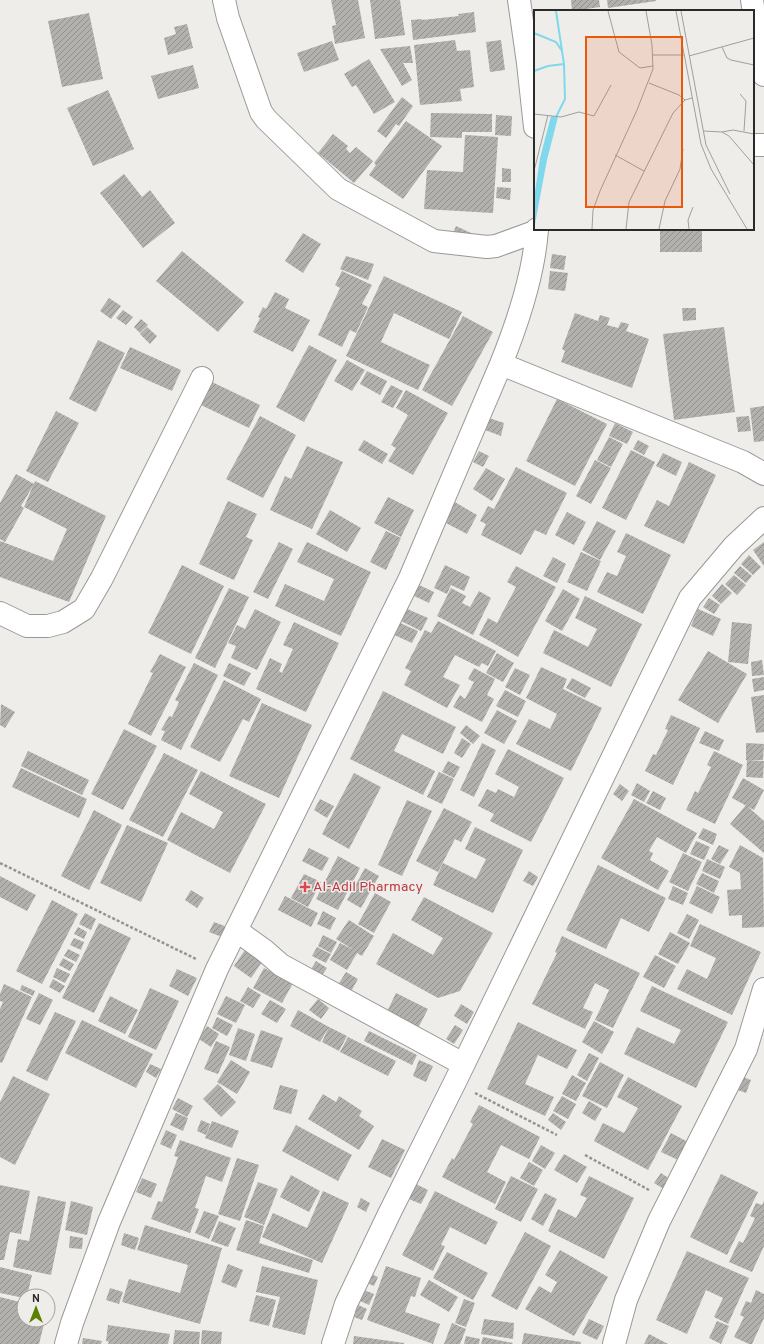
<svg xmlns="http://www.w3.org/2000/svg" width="764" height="1344" font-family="Overpass,sans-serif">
<defs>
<pattern id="building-hatch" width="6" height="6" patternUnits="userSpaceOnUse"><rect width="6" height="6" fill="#b3b1ae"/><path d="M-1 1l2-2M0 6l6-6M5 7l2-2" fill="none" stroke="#92908e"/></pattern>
</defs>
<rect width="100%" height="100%" fill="#eeedea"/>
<!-- building -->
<path fill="url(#building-hatch)" d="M331 0H358L365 38 335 44 332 26 336 25Z
M370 0H400L405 35 375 39Z
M571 0H599L600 7 572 11Z
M607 0H656V1L608 8Z
M474 12 476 32 413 40 411 20 422 19V20L459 16 458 14Z
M89 13 103 79 62 87 48 21Z
M187 24 193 48 168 55 164 38 176 34 174 27Z
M455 40 457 51 470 50 474 87 460 89 462 101 420 105 414 45Z
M501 40 505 70 490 72 486 42Z
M332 41 339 60 304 72 297 53Z
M410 46 413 63H403L412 80 402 86 380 49Z
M369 59 395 102 374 114 356 85 352 87 344 74Z
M193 65 199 88 158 99 151 76Z
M108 90 134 149 93 166 67 108Z
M402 97 413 106 399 126 396 124 386 138 377 131Z
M431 113 492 114V132H462V138L430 137Z
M496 115 512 116 511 136 495 135Z
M406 121 442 146 403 199 369 175 376 165 374 163Z
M333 134 348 146 346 149 350 153 356 147 373 161 354 183 318 153Z
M465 135 498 137 493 213 424 209 427 170 463 172Z
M502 168 511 169V182H502Z
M124 174 142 197 150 190 175 223 143 248 100 193Z
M497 187 511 188 510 200 496 198Z
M456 226 473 234 469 243 452 236Z
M660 229H702V252H660Z
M303 233 321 244 303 273 285 261Z
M182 251 244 302 218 332 156 281Z
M552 254 566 256 564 270 550 268Z
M346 256 374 264 368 280 340 269Z
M342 271 372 285 362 304 368 307 356 333 350 330 342 347 318 335 340 288 335 285Z
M550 271 568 273 565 291 548 289Z
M384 276 462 312 449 339 394 313 381 342 430 365 418 390 346 356Z
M275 292 289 299 285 308 310 320 293 352 253 332 260 318 258 317 263 307 266 309Z
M109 298 121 306 111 319 100 311Z
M682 308H696V320L683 321Z
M123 310 133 317 126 325 116 318Z
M575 313 598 321 600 315 610 318 607 325 618 328 621 322 629 324 626 331 649 339 632 388 561 362 565 351 562 349Z
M463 316 493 332 452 406 422 390Z
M141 319 148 325 140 333 134 327Z
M147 327 157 336 150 344 140 334Z
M724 327 735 412 674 420 663 334Z
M98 340 125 353 96 412 69 399Z
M309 345 337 360 304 422 276 407Z
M130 347 181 370 172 391 120 368Z
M347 360 365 370 352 391 334 381Z
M367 371 387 381 380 395 360 384Z
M212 382 260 405 249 428 201 405Z
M391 385 403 391 393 408 381 402Z
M406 390 448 413 413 475 388 461 396 448 391 445 408 415 396 408Z
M557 399 607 424 575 486 526 461Z
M764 406V441L754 442 750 408Z
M56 411 79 423 48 482 26 471Z
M260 416 296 435 263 498 226 479Z
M749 416 751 431 738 432 736 417Z
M489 418 504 423 501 436 485 430Z
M615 423 633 432 627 444 609 436Z
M609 437 623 444 611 467 597 460Z
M364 440 388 454 382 464 358 450Z
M638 440 649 446 644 455 633 449Z
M307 446 343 462 312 529 270 510 285 476 291 479Z
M631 450 655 462 626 520 602 508Z
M479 451 489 456 483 467 473 462Z
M663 453 682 462 676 476 656 466Z
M595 460 611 468 591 504 576 496Z
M689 462 716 475 684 544 644 526 657 500 669 506Z
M516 467 567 493 546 535 535 530 521 555 481 535 486 524 480 521 488 506 494 509Z
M486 468 505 479 492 501 473 489Z
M16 474 34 484 21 506 24 508 5 542 0 539V503Z
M35 481 106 516 69 602 0 577V541L53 561 67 529 24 507Z
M388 497 414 510 401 537 374 523Z
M228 501 257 514 246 537 253 540 234 580 199 564Z
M453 501 477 515 467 534 442 521Z
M330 510 361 528 347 552 316 534Z
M567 512 586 522 574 545 555 535Z
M597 521 616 531 600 560 582 550Z
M386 531 401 538 386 570 370 562Z
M626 533 671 555 643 614 597 592 607 572 617 576 626 556 617 552Z
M279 542 293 549 268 599 253 592Z
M307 542 371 572 341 636 275 606 285 584 324 601 334 579 297 562Z
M764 542V566L753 550Z
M581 552 601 561 587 591 567 582Z
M749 555 761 567 753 575 741 564Z
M553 557 566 564 557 583 543 576Z
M182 565 224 586 191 654 148 633Z
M445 565 470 577 464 591 451 585 447 594 434 588Z
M516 566 556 587 518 657 479 635 488 618 497 623 516 587 507 582Z
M740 566 752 576 746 583 734 573Z
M734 575 746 585 737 595 725 584Z
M417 584 434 592 429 603 412 595Z
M722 584 732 593 721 604 712 596Z
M229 588 249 597 215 668 195 658Z
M451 588 466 596 462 603 470 607 479 591 491 598 473 635 437 616Z
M563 589 580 599 562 631 545 621Z
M585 596 642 624 611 687 543 653 554 630 588 647 597 629 575 618Z
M709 598 720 605 714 614 703 607Z
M405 608 428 618 421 631 399 620Z
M255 609 281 622 257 670 231 658 236 646 228 643 237 625 245 629Z
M698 609 721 619 713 636 691 626Z
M438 621 496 651 488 666 482 663 479 667 455 655 443 677 460 685 447 708 404 685 411 671 405 668 425 630 431 633Z
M294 622 339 643 306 712 256 689 270 658 282 664 279 671 282 673 293 649 283 645Z
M398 622 418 631 412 643 392 634Z
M732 622 752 624 748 664 728 662Z
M708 651 747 674 718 723 678 700Z
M497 653 514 663 503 682 486 673Z
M160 654 186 667 151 736 128 724 153 673 150 672Z
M762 660 764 675 752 676 751 662Z
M194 663 218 675 181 750 161 740 165 731 161 730 169 716 172 717 179 702 175 700Z
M229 663 251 673 244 686 223 676Z
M541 667 567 679 563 689 602 708 571 771 516 744 529 719 550 729 557 714 526 698Z
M474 668 495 679 487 695 494 699 482 722 453 707 460 695 465 699 474 682 468 679Z
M515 668 530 675 520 695 505 687Z
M764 677V690L754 692 752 679Z
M572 678 591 688 585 698 566 688Z
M224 680 261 699 249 722 243 719 220 762 190 747Z
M505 690 526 701 518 717 496 706Z
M383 691 456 727 443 754 402 734 394 751 435 771 423 795 350 759Z
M764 695V732L756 733 751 697Z
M262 703 312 725 279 798 229 776Z
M1 704 15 712 5 728 0 725Z
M497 710 517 721 504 744 484 733Z
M671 715 700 728 673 785 645 771 653 754 656 755 668 730 665 729Z
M466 725 480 736 473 744 460 733Z
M124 729 157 746 123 810 91 794Z
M705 731 724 740 719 751 699 743Z
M462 738 471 744 462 758 454 753Z
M482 743 496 750 474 797 460 790Z
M746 743 764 744 763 760H746Z
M508 749 564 778 531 842 490 821 494 814 478 806 487 789 496 793 498 789 514 797 519 787 495 774Z
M28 751 89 780 82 795 21 766Z
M714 751 743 765 715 824 686 810 695 791 698 793 711 767 707 765Z
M164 753 198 770 163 837 129 820Z
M747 760 764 761 763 778 746 777Z
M448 761 460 767 454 778 442 772Z
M21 768 87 799 79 818 12 787Z
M201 771 266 804 230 873 167 840 181 812 214 829 223 812 189 794Z
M439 772 454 779 442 804 427 797Z
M354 773 381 787 349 849 322 834Z
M743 778 764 790 754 810 732 798Z
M637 783 650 791 644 802 631 795Z
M620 784 629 791 622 801 613 794Z
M653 791 666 798 660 810 646 803Z
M320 799 334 806 327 818 314 810Z
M634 799 697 833 686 853 657 837 649 851 653 853 650 860 669 871 658 890 601 858Z
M407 800 432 811 402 876 378 865Z
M746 805 764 821V853L730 824Z
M444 808 472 822 461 842 455 839 438 872 416 861Z
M94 810 122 825 89 890 61 876Z
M127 825 168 843 141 902 100 883Z
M475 827 523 850 493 913 433 885 443 863 476 879 486 859 465 849Z
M703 828 717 834 713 845 698 838Z
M696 841 710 847 704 860 690 854Z
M719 845 729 850 720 864 711 859Z
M740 845 763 858 764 927 742 928V915L729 916 727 890 741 889 740 873 729 867Z
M309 848 329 858 322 871 302 861Z
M683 853 702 862 688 891 669 882Z
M338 856 360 868 338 910 316 899Z
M707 859 725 867 720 879 702 871Z
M598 865 666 898 649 932 621 918 606 949 566 930Z
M365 868 379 876 361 908 347 900Z
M529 871 538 877 533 886 523 881Z
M702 873 719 881 714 893 696 884Z
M304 874 321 882 308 907 291 898Z
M0 876 36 895 27 911 0 897Z
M673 886 688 893 683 905 668 899Z
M697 886 720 897 712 914 689 903Z
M191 890 204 898 197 908 185 900Z
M375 893 391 902 374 933 358 924Z
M285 896 318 913 311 927 278 910Z
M424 897 493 933 460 991 438 998 376 964 393 933 433 955 443 938 411 920Z
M52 900 78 914 42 984 16 971Z
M323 911 336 918 330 930 317 924Z
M85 913 96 919 91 930 79 924Z
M687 914 699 920 689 939 677 933Z
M349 920 374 936 362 956 357 953 347 970 330 960 340 943 354 950 336 939Z
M214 922 227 927 222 937 209 932Z
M99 923 131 938 94 1013 62 998Z
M700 924 761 952 732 1015 677 989 687 969 707 979 716 958 690 946Z
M78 927 87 932 84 939 74 934Z
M670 932 690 943 678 964 658 954Z
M323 935 337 942 331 953 318 946Z
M562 936 640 973 613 1028 595 1020 609 990 595 983 583 1008 593 1012 585 1029 532 1004 557 953 555 952Z
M74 938 84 942 81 950 70 945Z
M247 947 264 959 251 978 234 966Z
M317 947 331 954 326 963 312 956Z
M68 949 80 955 76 962 64 956Z
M655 955 676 966 664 988 643 977Z
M63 958 74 964 70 971 59 965Z
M316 961 327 968 320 978 310 971Z
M57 968 70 974 65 983 53 977Z
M264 968 293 983 282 1003 253 988Z
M177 969 197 978 188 996 169 986Z
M346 972 358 979 349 995 336 988Z
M53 979 65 986 60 993 49 987Z
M4 984 32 997 2 1063 0 1062V1009L3 1002 0 1001V994Z
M22 985 35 991 33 996 20 990Z
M652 986 728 1022 696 1088 624 1054 637 1027 674 1044 681 1030 640 1011Z
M248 987 261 995 253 1008 240 1001Z
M150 988 179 1001 156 1050 128 1037Z
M39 993 53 1000 40 1025 26 1019Z
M396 993 428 1009 417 1030 386 1014Z
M110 996 138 1010 125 1034 98 1021Z
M226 996 245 1005 236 1023 217 1014Z
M318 999 329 1008 321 1019 309 1010Z
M270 1000 286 1009 277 1023 261 1014Z
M461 1004 474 1012 467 1024 454 1016Z
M298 1010 329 1027 320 1042 290 1026Z
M55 1012 76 1021 47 1081 26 1071Z
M217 1017 233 1025 227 1036 212 1028Z
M82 1020 153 1054 136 1088 65 1053Z
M594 1021 614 1032 602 1054 582 1042Z
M518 1022 577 1050 567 1069 538 1055 525 1084 554 1097 545 1116 487 1089Z
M455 1025 463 1030 454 1044 446 1039Z
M207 1026 219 1034 211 1047 199 1039Z
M329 1027 347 1036 339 1051 322 1042Z
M238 1028 255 1034 246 1061 229 1055Z
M261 1030 283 1038 272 1068 250 1061Z
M369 1031 417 1055 412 1065 364 1041Z
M348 1037 396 1061 388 1076 340 1052Z
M216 1041 230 1047 218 1074 204 1069Z
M589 1053 599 1058 587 1081 577 1075Z
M231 1060 250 1072 237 1094 217 1082Z
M419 1060 433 1066 426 1082 413 1076Z
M600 1062 624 1075 607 1108 582 1096Z
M150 1064 161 1069 156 1078 146 1072Z
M572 1075 586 1083 576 1101 562 1094Z
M13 1076 50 1094 15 1165 0 1157V1102Z
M740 1076 751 1080 746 1093 735 1089Z
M628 1077 682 1106 648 1170 594 1141 603 1123 624 1133 638 1108 617 1097Z
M218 1084 236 1102 221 1117 203 1099Z
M280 1085 298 1090 291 1114 273 1109Z
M323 1094 336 1102 339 1096 362 1111 359 1116 374 1126 359 1150 308 1119Z
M562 1096 576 1104 568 1119 553 1111Z
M178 1098 193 1106 187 1117 172 1109Z
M589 1101 602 1109 595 1121 582 1113Z
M479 1105 540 1137 529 1159 501 1145 487 1172 506 1182 495 1204 442 1177 452 1158 454 1160 473 1124 470 1122Z
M176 1113 188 1118 183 1131 170 1125Z
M553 1113 566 1122 561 1130 548 1120Z
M201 1120 210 1124 206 1135 197 1131Z
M212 1121 239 1131 232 1148 205 1138Z
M296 1125 352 1155 338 1181 282 1151Z
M166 1130 177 1135 171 1149 160 1144Z
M671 1133 688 1142 678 1160 661 1152Z
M382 1139 405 1150 391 1178 368 1167Z
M180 1140 231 1158 222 1182 206 1176 195 1208 199 1209 190 1233 151 1219 158 1201 162 1202 178 1157 174 1156Z
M541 1145 555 1153 545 1169 532 1161Z
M564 1154 587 1167 577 1183 554 1170Z
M237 1158 259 1165 240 1221 218 1214Z
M529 1162 543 1170 534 1186 520 1178Z
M661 1173 673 1181 667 1191 654 1183Z
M721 1174 758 1192 727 1255 690 1237Z
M291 1175 320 1191 309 1212 280 1197Z
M511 1176 538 1189 521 1222 495 1209Z
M589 1176 634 1198 604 1259 548 1231 558 1209 576 1218 587 1198 580 1195Z
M142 1178 157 1184 151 1198 136 1192Z
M258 1182 278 1189 264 1225 244 1217Z
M416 1184 428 1190 421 1204 409 1199Z
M0 1185 30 1191 21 1234 10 1232 4 1260H0Z
M323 1191 349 1203 322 1263 262 1237 273 1213 307 1228Z
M435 1191 498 1222 486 1245 450 1227 441 1245 445 1246 433 1271 402 1255Z
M545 1193 557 1199 543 1226 531 1219Z
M38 1196 66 1202 51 1275 13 1267 18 1239 29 1241Z
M361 1198 370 1203 366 1212 357 1207Z
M71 1201 93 1207 87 1235 65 1230Z
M764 1201V1246L752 1272 729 1262 739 1241 743 1243 755 1218 750 1216 756 1203 762 1205Z
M204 1211 219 1216 209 1239 195 1233Z
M246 1220 264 1226 259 1243 313 1260 309 1273 236 1250Z
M219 1221 236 1228 228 1247 211 1241Z
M145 1225 222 1248 200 1324 122 1302 129 1279 180 1293 188 1265 137 1250Z
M525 1232 551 1246 517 1310 491 1296Z
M124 1233 139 1238 135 1250 121 1245Z
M70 1236 83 1238 82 1249 69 1248Z
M560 1250 608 1277 574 1336 525 1309 539 1286 551 1293 557 1282 545 1275Z
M687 1251 749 1278 728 1324 714 1317 723 1298 706 1290 687 1334 656 1320Z
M447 1252 488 1273 473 1300 433 1278Z
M228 1264 243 1270 236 1288 221 1282Z
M262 1266 318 1280 305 1335 272 1327 280 1297 256 1292Z
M386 1266 421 1278 415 1297 411 1296 405 1312 440 1324 433 1344 367 1320Z
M0 1267 32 1275 27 1296H24V1298L0 1293Z
M371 1274 378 1277 374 1286 367 1283Z
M429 1280 458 1297 449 1312 420 1295Z
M110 1288 123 1292 119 1304 106 1300Z
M364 1290 374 1294 369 1305 360 1301Z
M756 1290 764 1294V1318L752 1344H749L734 1337 744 1317 740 1315 746 1301 751 1303Z
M256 1295 276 1300 269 1326 249 1321Z
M0 1297 24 1303V1320H45L39 1344H0Z
M464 1299 475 1303 466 1327 455 1323Z
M358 1305 367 1309 362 1320 354 1317Z
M484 1319 514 1323 513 1339 481 1334Z
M589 1319 604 1326 597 1340 582 1333Z
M717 1321 729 1326 721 1344 709 1338Z
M452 1323 466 1329 460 1344H444Z
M108 1325 170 1334 168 1344H108L109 1342 106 1341Z
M175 1330 200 1332 199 1344H173Z
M202 1330 222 1332 221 1344H201Z
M524 1333 581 1342V1344H522Z
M649 1334 668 1344H644Z
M354 1336 404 1343V1344H353Z
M466 1336 480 1339 479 1344H464Z
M483 1337 513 1343 512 1344H481Z
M83 1338 102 1341 101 1344H82Z"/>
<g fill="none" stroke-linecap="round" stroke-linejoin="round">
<!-- minor casing -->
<g stroke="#9b9997" stroke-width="24">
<path id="minor" d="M224 0 228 18 261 112 266 119 338 189 434 241 487 247 496 246 537 231
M519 0 528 63 535 127
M753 145H764
M501 364 743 462 764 474
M0 613 27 626H48L63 622 84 609 102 578 202 378
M236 930 265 951 281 965 463 1064
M66 1344 72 1323 109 1222 217 969 410 578 501 364C518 322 534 275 537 229
M333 1344 346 1304 389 1214 455 1082 690 598 734 546 764 518
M614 1344 626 1300 659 1221 746 1049 764 989"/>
</g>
<!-- highway casing -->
<g stroke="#9b9997" stroke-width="24">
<path id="highway" d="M752 0 764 75"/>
</g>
<!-- path -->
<path stroke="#959492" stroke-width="2.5" stroke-dasharray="3 2" stroke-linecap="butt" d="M0 863 196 959
M475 1093 557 1135
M585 1155 649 1190"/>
<!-- minor -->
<use href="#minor" stroke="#fff" stroke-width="22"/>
<!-- highway -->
<use href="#highway" stroke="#fff" stroke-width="22"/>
</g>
<!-- markers -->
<path fill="#e0444e" stroke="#eeedea" stroke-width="1.5" d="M303 881h4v4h4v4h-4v4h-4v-4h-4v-4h4z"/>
<g text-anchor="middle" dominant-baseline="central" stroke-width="3" stroke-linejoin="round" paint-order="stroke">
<!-- health labels -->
<g font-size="14" fill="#be3a42" stroke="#eeedea" text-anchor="start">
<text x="313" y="887">Al-Adil Pharmacy</text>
</g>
</g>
<!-- overview -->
<g transform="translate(534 10)">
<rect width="220" height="220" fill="#eeedea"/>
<path d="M17 106 24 107 13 150 0 219V188L6 148Z" fill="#80d8ed"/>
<path fill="none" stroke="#80d8ed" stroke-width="2" d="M0 23 22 32 28 41M0 61 14 56 30 54M20 111 31 89 30 54 22 1"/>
<path fill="none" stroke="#a09f9d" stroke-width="1" d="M74 1 85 42 106 58 119 56M142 1 167 134 177 159 213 219M147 1 172 135 196 184M188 37 193 48 197 50 220 55M119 45H150M155 46 220 28M115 73 145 85 151 90M206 84 212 91 210 121M0 104 27 107 45 102 60 106 77 75M169 121 188 122 195 126 220 155M188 122 199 120 220 124M81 145 110 161M0 161 14 105M58 219 59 200 66 181 103 100 119 59 118 35 112 1M92 219 95 192 139 103 151 90 158 88M125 219 131 191 146 159 149 139M155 219 154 210 159 197"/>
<path fill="#e8590c" fill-opacity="0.15" stroke="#e8590c" stroke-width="2" d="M52 27H148V197H52Z"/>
<rect width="220" height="220" fill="none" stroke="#2b2a29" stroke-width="2"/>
</g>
<!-- north arrow -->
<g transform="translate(36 1308)"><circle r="19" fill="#eeedea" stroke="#a09f9d"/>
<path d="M0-3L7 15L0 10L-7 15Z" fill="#5a8000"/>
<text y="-6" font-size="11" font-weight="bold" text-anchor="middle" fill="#2b2a29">N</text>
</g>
</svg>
